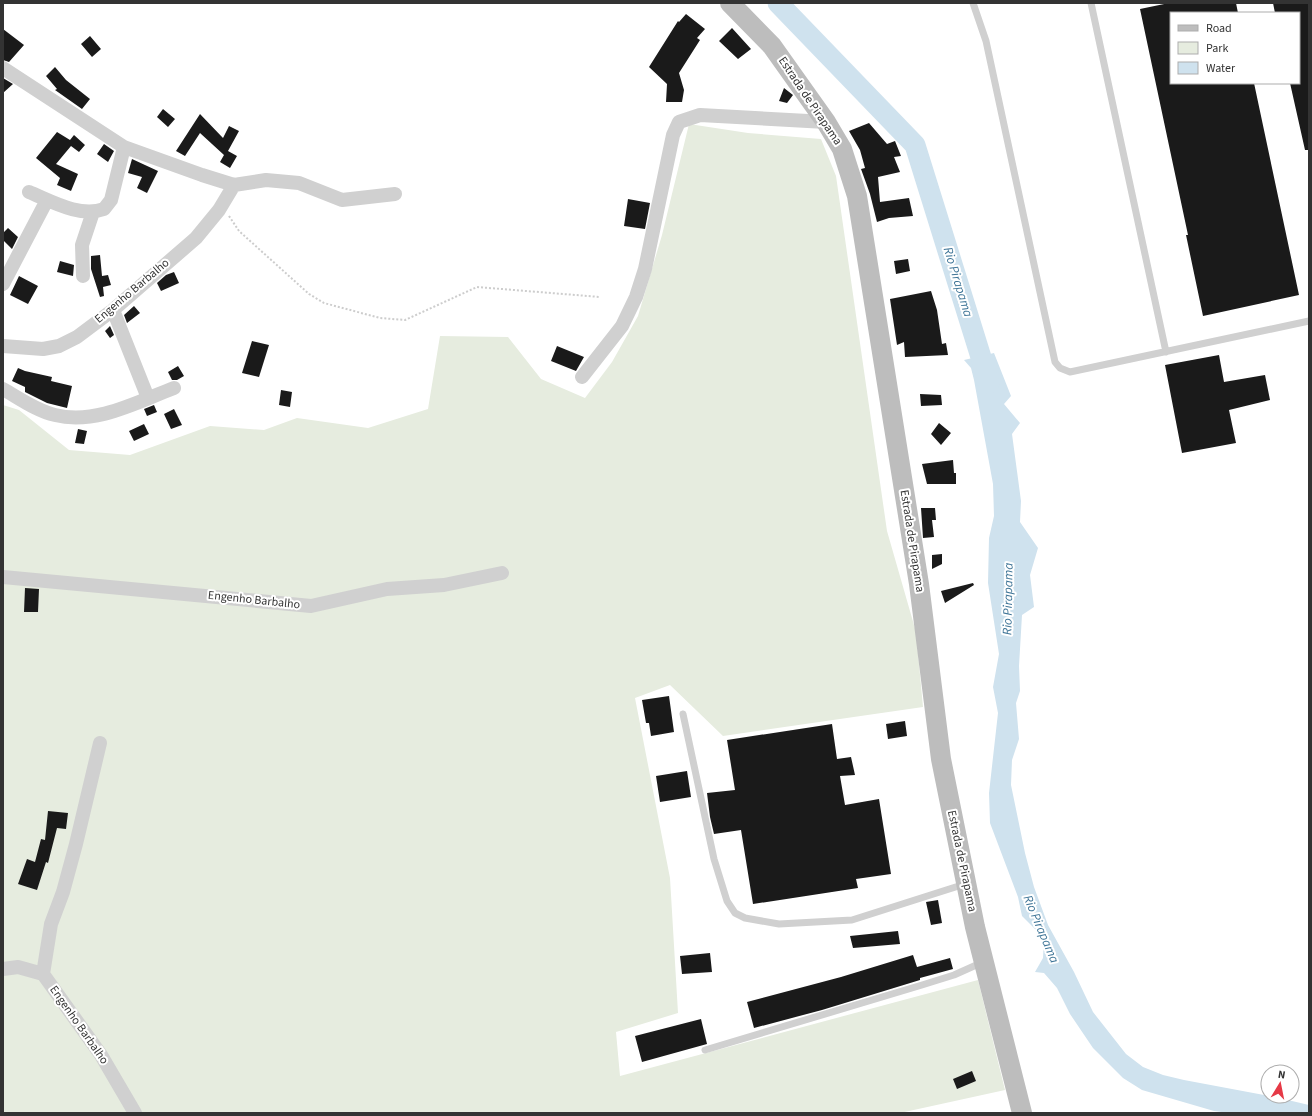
<svg xmlns="http://www.w3.org/2000/svg" width="1312" height="1116" font-family="'Source Sans 3',sans-serif">
<rect width="100%" height="100%" fill="#fff"/>
<!-- green -->
<path fill="#e6ecdf" d="M689 124 748 133 821 139 836 176 887 531 916 632 923 707 723 736 670 685 635 698 670 878 678 1013 616 1032 620 1076 978 980 1005 1090 900 1113H3V405L19 410 69 450 130 455 210 426 264 430 297 418 368 428 428 409 440 336 508 337 541 379 585 398 612 362 638 316 662 235Z"/>
<!-- water -->
<path fill="#cfe2ee" d="M994 353 1011 396 1004 404 1020 423 1012 434 1021 501 1020 522 1038 548 1030 575 1034 607 1022 615 1019 666 1020 691 1016 703 1019 739 1012 760 1011 785 1025 853 1034 887 1048 925 1074 972 1093 1012 1126 1054 1143 1067 1163 1075 1184 1080 1275 1097 1309 1105V1113H1229L1214 1111 1142 1090 1123 1078 1093 1048 1070 1014 1057 988 1044 973 1035 972 1043 958 1044 938 1022 916 1018 897 990 823 989 793 998 713 993 687 999 654 988 583 989 538 994 516 993 484 974 380 971 368 964 360Z"/>
<g fill="none" stroke-linecap="round" stroke-linejoin="round">
<!-- river -->
<path stroke="#cfe2ee" stroke-width="21" d="M778 3 915 145 989 383"/>
</g>
<!-- building -->
<path fill="#1a1a1a" d="M1169 3H1236L1238 13H1171V83H1254L1299 295 1203 316 1186 235H1188L1140 9Z
M1273 3H1309V150H1305L1290 83H1299V13H1275Z
M686 14 705 29 697 38 700 40 679 73 684 90 682 102H666L667 84 649 67 678 21 679 22Z
M732 28 751 49 738 59 719 41Z
M3 29 24 45 9 62 3 60Z
M90 36 101 49 92 57 81 44Z
M55 67 66 80 90 99 82 109 55 90 57 89 46 76Z
M3 78 13 84 3 93Z
M784 88 793 95 787 103 779 101Z
M163 109 175 119 168 127 157 117Z
M200 114 223 138 229 126 239 131 228 151 237 156 230 168 220 162 224 155 200 133 185 156 176 151Z
M869 123 887 144 895 141 901 156 894 157 900 172 878 177 880 202 909 198 913 216 889 218 877 222 870 194 861 169 865 168 860 150 849 131Z
M57 132 70 140 74 135 85 145 79 152 71 146 56 164 78 174 71 191 57 185 60 178 36 158Z
M104 144 114 151 108 162 97 154Z
M132 159 158 171 147 193 137 188 142 177 128 173Z
M628 199 650 203 645 229 624 226Z
M8 228 18 237 12 249 3 240V233Z
M100 255 102 276 108 275 111 285 103 287 104 296 100 297 91 269V256Z
M908 259 910 271 896 274 894 261Z
M60 261 74 265 73 276 57 272Z
M174 272 179 283 161 291 157 283 166 275Z
M19 276 38 286 28 304 10 295Z
M931 291 937 310 942 344 946 343 948 355 905 357 904 342 897 345 890 299Z
M134 306 140 313 127 323 124 315Z
M110 326 114 335 110 338 105 331Z
M252 341 269 345 259 377 242 373Z
M557 346 584 357 576 371 551 361Z
M1219 355 1224 382 1265 375 1270 400 1229 410 1236 443 1182 453 1165 365Z
M178 366 184 376 177 380H172L168 372Z
M18 368 25 371 52 377 51 381 72 386 67 408 47 403 25 392V387L12 381Z
M281 390 292 392 290 407 279 405Z
M920 394 941 395 942 405 921 406Z
M154 405 157 412 147 416 144 409Z
M174 409 182 425 171 429 164 414Z
M939 423 951 433 941 445 931 434Z
M144 424 149 434 134 441 129 431Z
M78 429 87 431 84 444 75 443Z
M953 460 954 473H956V484H927L922 464Z
M921 508H935L936 520H932L934 537 923 538Z
M942 554V564L932 569V555Z
M973 583 974 585 945 603 941 591Z
M25 588 39 589 38 612H24Z
M669 696 674 732 651 736 649 723H646L642 700Z
M905 721 907 736 888 739 886 724Z
M832 724 837 759 851 757 855 775 840 776 845 805 879 799 891 874 856 879 858 888 753 904 741 830 714 834 710 817 707 793 735 790 727 740Z
M687 771 691 797 660 802 656 776Z
M48 811 68 813 66 829 57 828 48 863 46 862 37 890 18 884 27 859 35 862 41 839 45 840Z
M938 900 942 923 931 925 926 902Z
M898 931 900 944 853 948 850 936Z
M710 953 712 972 682 974 680 956Z
M913 955 917 967 950 958 953 969 920 978V980L822 1010 754 1028 747 1002 841 977Z
M701 1019 707 1044 642 1062 635 1036Z
M972 1071 976 1081 957 1089 953 1079Z"/>
<g fill="none" stroke-linecap="round" stroke-linejoin="round">
<!-- path -->
<path stroke="#cdcdcd" stroke-width="2" stroke-dasharray="2 2" stroke-linecap="butt" d="M229 216 239 231 309 294 324 303 380 318 405 320 477 287 600 297"/>
<!-- service -->
<path stroke="#d0d0d0" stroke-width="7" d="M973 3 986 41 1055 362 1060 368 1070 372 1309 321
M1091 3 1166 352
M683 714 714 859 727 901 735 913 745 918 779 924 852 920 965 884
M705 1050 922 985 954 975 983 962"/>
<!-- minor -->
<path stroke="#d0d0d0" stroke-width="14" d="M3 68 124 147 202 175 234 185 266 180 299 183 342 200 395 194
M29 192C51 201 80 218 104 209L111 200 124 147
M83 276 82 245 93 212
M3 284 47 200
M113 310 148 398
M3 346 43 349 59 346 77 337 113 310 196 238 219 210 234 185
M582 377 622 326 636 297 645 269 673 135 679 122 700 115 826 122
M3 389C19 398 37 411 55 415 96 425 137 402 174 388
M3 577 311 606 387 589 444 585 502 573
M3 969 18 967 43 974 101 1055 135 1113
M43 974 51 924 63 892 76 844 100 743"/>
<!-- secondary -->
<path stroke="#bdbdbd" stroke-width="20" d="M730 3 772 46 826 122 842 149 857 196 919 584 941 759 975 927 1022 1113"/>
</g>
<g text-anchor="middle" dominant-baseline="central" stroke-width="4" stroke-linejoin="round" paint-order="stroke">
<!-- street labels -->
<g font-size="12" fill="#333" stroke="#fff">
<text transform="translate(810 101) rotate(56)">Estrada de Pirapama</text>
<text transform="translate(132 291) rotate(-40)">Engenho Barbalho</text>
<text transform="translate(912 541) rotate(81)">Estrada de Pirapama</text>
<text transform="translate(254 600) rotate(6)">Engenho Barbalho</text>
<text transform="translate(962 861) rotate(78)">Estrada de Pirapama</text>
<text transform="translate(79 1025) rotate(55)">Engenho Barbalho</text>
</g>
<!-- water labels -->
<g font-size="13" font-style="italic" fill="#3f7597" stroke="#fff">
<text transform="translate(958 282) rotate(73)">Rio Pirapama</text>
<text transform="translate(1008 599) rotate(-89)">Rio Pirapama</text>
<text transform="translate(1041 929) rotate(67)">Rio Pirapama</text>
</g>
</g>
<!-- border -->
<rect width="1312" height="1116" fill="none" stroke="#333333" stroke-width="8"/>
<!-- legend -->
<rect x="1170" y="12" width="130" height="72" fill="#ffffff" stroke="#adadad"/>
<rect x="1178" y="25" width="20" height="6" fill="#bdbdbd" stroke="#adadad"/>
<text x="1206" y="32" font-size="12" fill="#333333">Road</text>
<rect x="1178" y="42" width="20" height="12" fill="#e6ecdf" stroke="#adadad"/>
<text x="1206" y="52" font-size="12" fill="#333333">Park</text>
<rect x="1178" y="62" width="20" height="12" fill="#cfe2ee" stroke="#adadad"/>
<text x="1206" y="72" font-size="12" fill="#333333">Water</text>
<!-- north arrow -->
<g transform="translate(1280 1084) rotate(10)"><circle r="19" fill="#ffffff" stroke="#adadad"/>
<path d="M0-3L7 15L0 10L-7 15Z" fill="#e63946"/>
<text y="-6" font-size="11" font-weight="bold" text-anchor="middle" fill="#333333">N</text>
</g>
</svg>
